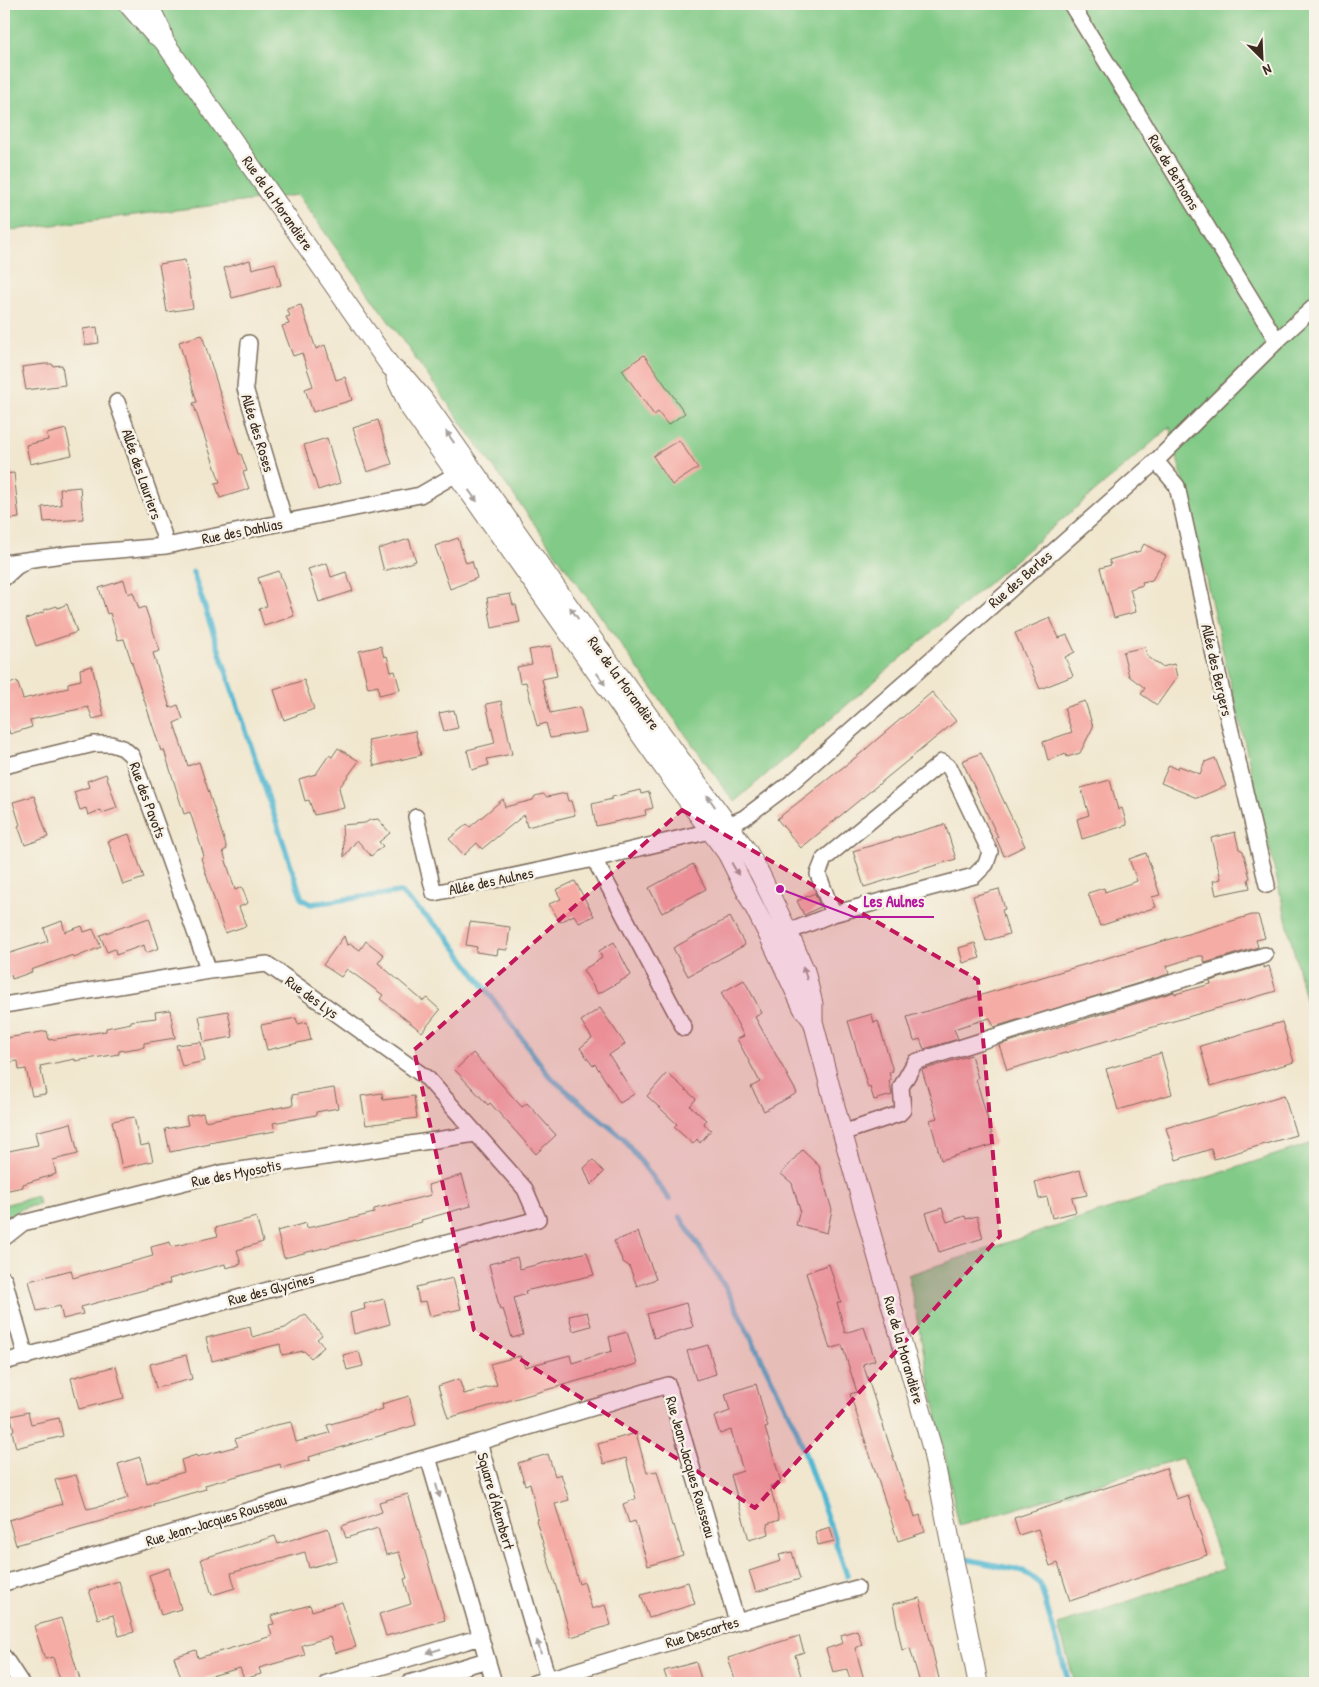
<svg xmlns="http://www.w3.org/2000/svg" width="1319" height="1687" font-family="'Patrick Hand',sans-serif">
<rect width="100%" height="100%" fill="#f7f3e8"/>
<filter id="ink" filterUnits="userSpaceOnUse"><feTurbulence type="fractalNoise" baseFrequency=".02" numOctaves="2"/><feDisplacementMap in="SourceGraphic" scale="10" xChannelSelector="R" yChannelSelector="G"/><feConvolveMatrix kernelMatrix="1 2 1 2 8 2 1 2 1" color-interpolation-filters="sRGB"/></filter>
<filter id="wash" filterUnits="userSpaceOnUse"><feTurbulence type="fractalNoise" baseFrequency=".0096" numOctaves="4" result="noise"/><feDisplacementMap in="SourceGraphic" scale="20" xChannelSelector="R" yChannelSelector="G"/><feGaussianBlur stdDeviation="1.12" result="paint"/><feColorMatrix in="noise" values="0 0 0 0 0 0 0 0 0 0 0 0 0 0 0 0 0 1.4 0 .05"/><feComposite in="paint" operator="in"/></filter>
<g filter="url(#wash)">
<rect width="100%" height="100%" fill="#f1e7cf"/>
<!-- green -->
<path fill="#82ca87" stroke="#5e7a52" d="M4 4H1315V1041L1170 427 734 802 298 195 4 231Z
M1315 1142V1683H1075L1058 1625 1224 1569 1182 1458 959 1526 908 1275Z
M37 1196 39 1205 26 1207 4 1218V1205Z"/>
<g fill="none" stroke-linecap="round" stroke-linejoin="round">
<!-- stream -->
<path stroke="#52b8d1" stroke-width="5.5" d="M193 572 302 899 311 904 400 892 447 936 550 1077 623 1138 669 1199
M680 1217 727 1290 796 1428 847 1575
M956 1557 1023 1571 1040 1584 1069 1683"/>
</g>
<g id="blocks">
<!-- building -->
<path fill="#f5aca5" d="M185 260 193 308 167 312 159 264Z
M250 260 252 269 275 263 281 285 232 298 224 268Z
M301 305 316 349 325 345 336 380 345 377 352 400 313 412 305 389 313 386 302 353 293 356 282 326 289 324 286 317 290 316 287 309Z
M97 327 99 343 85 345 83 329Z
M202 335 239 454H241L247 471 243 472 249 489 220 498 215 483 220 482 193 403 197 402 179 342Z
M644 355 685 413 668 425 658 412 654 415 622 370Z
M45 364H52L53 366 62 365 65 385 26 390 22 367Z
M378 420 392 464 367 472 353 428Z
M66 429 72 455 30 464 26 445 48 440 47 434Z
M327 438 340 483 318 490 304 445Z
M679 440 698 468 672 485 653 456Z
M14 473 19 518 4 520V474Z
M80 487 83 519 44 522 42 507 61 505 60 489Z
M458 538 466 563 472 561 477 578 450 589 435 546Z
M409 539 416 561 384 571 378 549Z
M1144 544 1166 556 1152 580 1142 582 1143 585 1130 589 1136 612 1114 618 1100 568 1111 565 1109 560 1140 551Z
M327 563 331 577 346 572 353 591 319 602 308 569Z
M279 571 294 616 264 626 259 609 267 606 258 578Z
M124 580 128 594 133 592 139 609 145 607 160 651 153 653 170 708 178 705 183 719 174 723 188 766 199 762 227 849 223 851 235 890 242 887 248 903 239 907 246 926 225 933 201 858 204 856 190 812 184 814 164 750 161 751 124 639 118 640 110 613 107 614 99 588Z
M510 594 513 605H516L520 622 492 628 487 598Z
M67 604 77 632 36 646 26 619 44 612V610L57 606 58 608Z
M1050 618 1059 638 1067 635 1075 652 1065 657 1073 676 1040 689 1015 633Z
M381 646 384 657 387 656 391 672 395 671 400 690 379 695 378 686 368 688 359 651Z
M551 646 557 676 542 679 550 713 580 707 586 732 550 738 546 723 537 726 526 682 520 683 517 667 532 664 529 650Z
M1145 647 1147 656 1162 667 1174 664 1177 677 1157 705 1141 694 1145 688 1129 676 1123 652Z
M92 666 104 716 93 719 88 707 30 720 32 727 10 734 7 725 4 726V686L17 681 23 699 68 688V683L81 680 80 669Z
M304 680 314 709 284 720 274 690Z
M932 692 956 721 801 848 777 819 860 754Z
M501 701 512 754 487 759 489 765 472 770 467 750 495 743 486 704Z
M1085 701 1093 727 1080 753 1067 757 1066 754 1048 760 1043 742 1072 732 1064 708Z
M454 710 458 728 444 731 439 713Z
M415 731 421 755 374 766 368 740Z
M338 748 359 761 339 788 344 808 314 815 309 800 305 801 299 779 316 774 329 755 332 757Z
M981 753 1025 846 1004 856 996 838 998 837 962 761Z
M1215 758 1226 786 1197 798 1161 783 1169 765 1177 769 1179 766 1200 774 1205 762Z
M106 774 117 808 102 813 101 810 88 815 86 808 80 810 74 792 89 787 87 781Z
M1110 780 1118 810 1122 808 1127 825 1082 839 1077 819 1089 815 1081 788Z
M640 790 641 794 649 792 653 808 645 810 646 815 596 826 592 804 612 799V797Z
M566 793 568 801H571L575 815 527 827 524 815 482 849 477 843 464 855 449 839 467 824 470 827 503 799 505 807 533 800 535 796 543 794 547 797Z
M34 796 48 837 25 845 18 826 20 825 13 802Z
M378 819 390 833 379 842 383 846 371 856 357 840 344 857 342 825 365 823 370 820Z
M945 824 956 859 864 887 853 851Z
M1235 832 1239 849 1243 851 1250 878 1248 879 1250 888 1216 895 1213 881 1221 879 1211 838Z
M129 834 144 878 123 885 108 841Z
M1146 853 1160 895 1152 897 1156 907 1100 926 1088 893 1104 888 1105 892 1137 881 1129 859Z
M693 864 706 889 662 913 649 888Z
M575 881 594 916 579 923 574 915 560 922 549 904 561 899 556 890Z
M999 889 1005 909 1002 910 1009 934 986 941 973 896Z
M815 893 820 907 804 915 797 901Z
M1252 915H1258L1265 938 1256 940 1258 947 1205 963 1203 956H1198L1167 966 1169 974 994 1027 990 1018 963 1026 954 1029 958 1039 924 1049 920 1039 914 1041 907 1017Z
M730 917 745 945 688 976 673 948Z
M149 918 159 948 146 953 144 945 116 955 115 949 107 952 100 935Z
M62 921 65 932 82 926 84 932 93 929 101 947 74 958 73 955 31 970 32 972 12 979 11 975 4 977V955L48 941 44 928Z
M470 922 510 927 507 950 498 949 497 955 476 952 477 947 466 945Z
M344 936 347 945 351 944 360 950 366 941 384 955 378 963 423 1001 427 998 440 1010 422 1032 380 999 383 995 347 969 341 977 323 965Z
M614 942 631 975 598 994 583 970 602 958 599 951Z
M975 943 980 958 963 963 959 948Z
M1263 965 1264 968 1269 966 1276 991 1007 1070 999 1045 1174 992 1175 994 1211 984 1210 981Z
M744 980 762 1013 755 1017 797 1093 764 1111 751 1087 760 1082 737 1039 744 1036 721 993Z
M600 1008 625 1044 609 1055 634 1094 620 1103 595 1064 593 1066 580 1048 592 1038 581 1021Z
M170 1010 175 1038 144 1043V1047L119 1051V1054L75 1061V1059L40 1066 46 1094 32 1096 26 1069 19 1070 18 1061 10 1062 7 1038 47 1031 49 1040 106 1031V1028L131 1023V1021L156 1018 155 1012Z
M228 1011 233 1037 204 1042 199 1016Z
M872 1014 874 1023 878 1021 893 1071 889 1072 891 1080 889 1081 892 1095 874 1100 870 1087 868 1088 848 1021Z
M296 1018 298 1024 307 1022 311 1040 267 1050 261 1025Z
M1282 1022 1294 1062 1211 1086 1200 1046Z
M201 1042 205 1061 182 1066 176 1045Z
M473 1053 522 1107 527 1103 556 1135 536 1154 490 1103 488 1105 455 1070Z
M1161 1053 1172 1094 1118 1110 1106 1069Z
M971 1055 978 1078 976 1079 995 1144 941 1160 930 1120 937 1118 922 1070Z
M667 1073 696 1099 690 1106 706 1120 704 1124 711 1130 700 1143 697 1139 693 1144 674 1127 677 1124 647 1096Z
M334 1088 338 1108 316 1112V1115L273 1123 275 1131 209 1143 210 1144 170 1152 165 1129 188 1125 186 1116 203 1113 205 1121 293 1105 292 1095Z
M382 1093 383 1100 414 1096 417 1118 366 1125 361 1096Z
M1284 1095 1296 1135 1214 1159 1211 1149 1176 1160 1166 1128 1186 1122V1124Z
M134 1117 140 1146 149 1144 153 1161 122 1168 112 1121Z
M71 1123 78 1154 53 1160 56 1174 23 1184V1187L4 1191V1152L38 1145 35 1132Z
M802 1150 819 1166 832 1210 827 1233 796 1225 800 1210 792 1183 781 1174Z
M593 1160 604 1172 591 1185 584 1168Z
M1080 1170 1087 1195 1072 1198 1076 1212 1052 1218 1047 1197 1039 1199 1035 1182Z
M462 1175 471 1206 421 1220 422 1222 410 1225 411 1226 284 1258 277 1231 306 1223 307 1228 330 1223V1224L374 1213V1209L431 1195 428 1185Z
M942 1208 947 1222 965 1216 966 1219 977 1216 983 1238 939 1252 926 1213Z
M256 1217 263 1242 237 1250 241 1264 226 1268 225 1264 169 1279 170 1283 81 1307 83 1314 63 1319 60 1306 37 1311 29 1281 71 1270 73 1278 153 1256 151 1247 170 1242 171 1247 218 1236 215 1228Z
M638 1232 656 1279 637 1286 629 1266 623 1262 614 1241Z
M587 1252 594 1275 525 1291 526 1294 514 1298 523 1335 512 1338 503 1309 500 1310 489 1264 517 1257 520 1269Z
M829 1264 841 1302H837L845 1333 864 1327 875 1360 863 1364 908 1502 910 1501 915 1517 920 1515 925 1532 898 1541 850 1394 857 1392 842 1345 830 1349 806 1273Z
M453 1278 461 1309 430 1316 426 1301 419 1302 416 1287Z
M384 1299 390 1324 354 1334 350 1313 365 1309 364 1304Z
M686 1303 693 1327 654 1338 647 1314Z
M587 1312 591 1326 573 1331 569 1316Z
M305 1314 322 1335 317 1339 324 1347 311 1358 304 1351 282 1355 280 1344 212 1361 206 1338 250 1327 252 1337 285 1328Z
M627 1332 637 1364 448 1418 438 1386 459 1379 464 1394 497 1385 490 1364 520 1356 525 1367 570 1355 572 1363 612 1351 609 1337Z
M708 1345 716 1374 696 1380 687 1351Z
M359 1351 363 1366 347 1370 343 1355Z
M186 1355 192 1379 156 1388 150 1364Z
M116 1366 124 1398 79 1409 71 1378Z
M756 1384 768 1427 765 1428 781 1482 770 1486 779 1520 767 1524 769 1534 749 1540 731 1475 743 1471 731 1430 720 1434 714 1417 730 1411 725 1394Z
M409 1396 416 1425 309 1457 310 1460 281 1468 280 1464 205 1485 206 1489 153 1504 154 1506 16 1545 9 1520 62 1504 55 1480 76 1475 87 1509 110 1504 128 1498 118 1464 140 1457 147 1483 184 1472 181 1460 196 1455 197 1457 238 1446 235 1439 276 1425 291 1422 296 1442 330 1433 327 1425 383 1409 382 1404Z
M28 1412 31 1424 59 1418 63 1436 16 1448 12 1431 14 1430 11 1416Z
M636 1433 647 1473 657 1471 672 1526 674 1525 683 1555 648 1566 635 1521 629 1523 623 1504 636 1499 626 1458 604 1464 598 1444Z
M548 1454 555 1476 561 1474 569 1500 555 1504 579 1584 584 1582 592 1609 605 1605 611 1625 571 1637 536 1520 538 1519 530 1483 525 1485 518 1463Z
M1166 1468 1176 1499 1188 1495 1207 1555 1070 1601 1058 1563 1050 1566 1038 1529 1019 1535 1014 1518Z
M408 1494 445 1620 386 1636 379 1614 411 1604 404 1579 407 1578 399 1552 386 1555 378 1528 346 1538 342 1526 382 1512 379 1502Z
M830 1527 834 1541 818 1545 815 1532Z
M328 1528 337 1560 309 1568 305 1552 231 1573 235 1588 212 1595 201 1559 275 1536 278 1544Z
M792 1552 800 1579 756 1592 749 1571 781 1561 779 1555Z
M169 1568 181 1609 161 1615 149 1575Z
M119 1581 134 1632 119 1636 113 1615 98 1619 89 1590Z
M688 1582 695 1604 649 1618 641 1595Z
M920 1598 933 1653 940 1683H920L910 1648 902 1650 893 1604Z
M342 1602 356 1647 335 1653 330 1637 302 1645 305 1655 259 1668 261 1674 244 1679 240 1668 204 1678 206 1683H183L174 1657 196 1650 198 1658 272 1636 269 1625 274 1624 271 1616 310 1605 312 1611Z
M61 1618 81 1683H61L53 1657 45 1659 34 1626Z
M857 1630 862 1645 855 1648 865 1683H851L847 1669 833 1672 826 1649 843 1643 841 1635Z
M799 1636 804 1652 795 1655 803 1683H736L728 1658Z
M696 1662 702 1683H668L664 1671Z"/>
</g>
</g>
<g filter="url(#ink)">
<use href="#blocks" fill-opacity="0" stroke="#7b6c5c" stroke-width="1"/>
<g fill="none" stroke-linecap="round" stroke-linejoin="round">
<!-- minor casing -->
<g stroke="#7b6c5c" stroke-width="18">
<path id="minor" d="M1071 4 1277 341
M249 343 245 388 285 522
M117 402 163 533 166 546
M1156 461 1177 486 1226 710 1267 885
M4 563 70 554 166 546 420 495 465 469
M4 578 16 567 25 562
M4 766 94 744H111L123 748 132 756 209 971
M416 817 434 893 594 859 698 834 728 825 744 818 792 782 1156 461 1277 341 1315 306
M594 859 684 1028
M788 932 833 914 974 876 986 864 990 852 950 768 942 762 824 859 818 874 833 914
M4 1005 209 971 267 964 428 1079 525 1189 538 1219 238 1298 4 1362
M842 1133 899 1114 903 1110 901 1087 915 1062 1050 1019 1265 955
M4 1238 23 1223 221 1173 475 1134
M4 1279 26 1357
M479 1442 668 1385 737 1622
M4 1583 428 1457
M4 1657 21 1683
M548 1679 737 1622 857 1588
M327 1683 481 1637
M409 1683 487 1660
M494 1683 428 1457 479 1442 548 1679 534 1683"/>
</g>
<!-- tertiary casing -->
<g stroke="#7b6c5c" stroke-width="21">
<path id="tertiary" d="M128 4 154 34 163 40 391 367 407 380 423 399 575 615 747 851 760 874 788 932 805 971 813 1004V1021L837 1114 932 1448 978 1683
M148 4 161 30 163 37
M396 378 410 408 669 775 727 853 771 940 803 1008 812 1020"/>
</g>
<!-- minor -->
<use href="#minor" stroke="#fff" stroke-width="15"/>
<!-- tertiary -->
<use href="#tertiary" stroke="#fff" stroke-width="19"/>
</g>
<!-- one-way arrows -->
<defs><path id="oneway-solid" d="M-6-.8H1V-3.2L6.5 0L1 3.2V.8H-6Z" transform="scale(1.25)"/></defs>
<g fill="#a79f9a">
<use href="#oneway-solid" transform="translate(450 437) rotate(-125)"/>
<use href="#oneway-solid" transform="translate(473 496) rotate(54)"/>
<use href="#oneway-solid" transform="translate(574 613) rotate(-125)"/>
<use href="#oneway-solid" transform="translate(601 679) rotate(55)"/>
<use href="#oneway-solid" transform="translate(711 801) rotate(-125)"/>
<use href="#oneway-solid" transform="translate(735 869) rotate(61)"/>
<use href="#oneway-solid" transform="translate(805 973) rotate(-108)"/>
<use href="#oneway-solid" transform="translate(438 1491) rotate(74)"/>
<use href="#oneway-solid" transform="translate(539 1647) rotate(-106)"/>
<use href="#oneway-solid" transform="translate(434 1651) rotate(163)"/>
</g>
</g>
<!-- marked area -->
<path fill="#c2185b" fill-opacity="0.2" stroke="#c2185b" stroke-width="4" stroke-dasharray="10 6" stroke-linejoin="round" d="M682 810 978 980 1000 1236 755 1508 474 1330 414 1050Z"/>
<g text-anchor="middle" dominant-baseline="central" stroke-width="5" stroke-linejoin="round" paint-order="stroke">
<!-- street labels -->
<g font-size="15" fill="#3b2a1e" stroke="#f7f3e8">
<text transform="translate(1174 172) rotate(59)">Rue de Betnoms</text>
<text transform="translate(278 203) rotate(55)">Rue de la Morandière</text>
<text transform="translate(258 433) rotate(73)">Allée des Roses</text>
<text transform="translate(142 474) rotate(71)">Allée des Lauriers</text>
<text transform="translate(242 531) rotate(-11)">Rue des Dahlias</text>
<text transform="translate(1020 579) rotate(-41)">Rue des Berles</text>
<text transform="translate(1217 670) rotate(77)">Allée des Bergers</text>
<text transform="translate(624 683) rotate(54)">Rue de la Morandière</text>
<text transform="translate(148 800) rotate(70)">Rue des Pavots</text>
<text transform="translate(491 881) rotate(-12)">Allée des Aulnes</text>
<text transform="translate(312 997) rotate(36)">Rue des Lys</text>
<text transform="translate(236 1173) rotate(-11)">Rue des Myosotis</text>
<text transform="translate(271 1289) rotate(-15)">Rue des Glycines</text>
<text transform="translate(904 1350) rotate(74)">Rue de la Morandière</text>
<text transform="translate(691 1467) rotate(74)">Rue Jean-Jacques Rousseau</text>
<text transform="translate(496 1501) rotate(74)">Square d'Alembert</text>
<text transform="translate(216 1520) rotate(-17)">Rue Jean-Jacques Rousseau</text>
<text transform="translate(702 1632) rotate(-17)">Rue Descartes</text>
</g>
</g>
<!-- callouts -->
<path fill="none" stroke="#b5179e" stroke-width="2" d="M780 889L854 917H934"/>
<circle fill="#b5179e" stroke="#f7f3e8" stroke-width="2" cx="780" cy="889" r="5"/>
<g font-size="16" text-anchor="middle" font-weight="bold" fill="#b5179e" stroke="#f7f3e8" stroke-width="5" stroke-linejoin="round" paint-order="stroke">
<text x="894" y="907">Les Aulnes</text>
</g>
<!-- margin -->
<rect width="1319" height="1687" fill="none" stroke="#f7f3e8" stroke-width="20"/>
<!-- north arrow -->
<g transform="translate(1262 58) rotate(156)" stroke="#f7f3e8" stroke-width="4" paint-order="stroke">
<path d="M0-4L9 19L0 12L-9 19Z" fill="#3b2a1e"/>
<text y="-8" font-size="14" font-weight="bold" text-anchor="middle" fill="#3b2a1e">N</text>
</g>
</svg>
